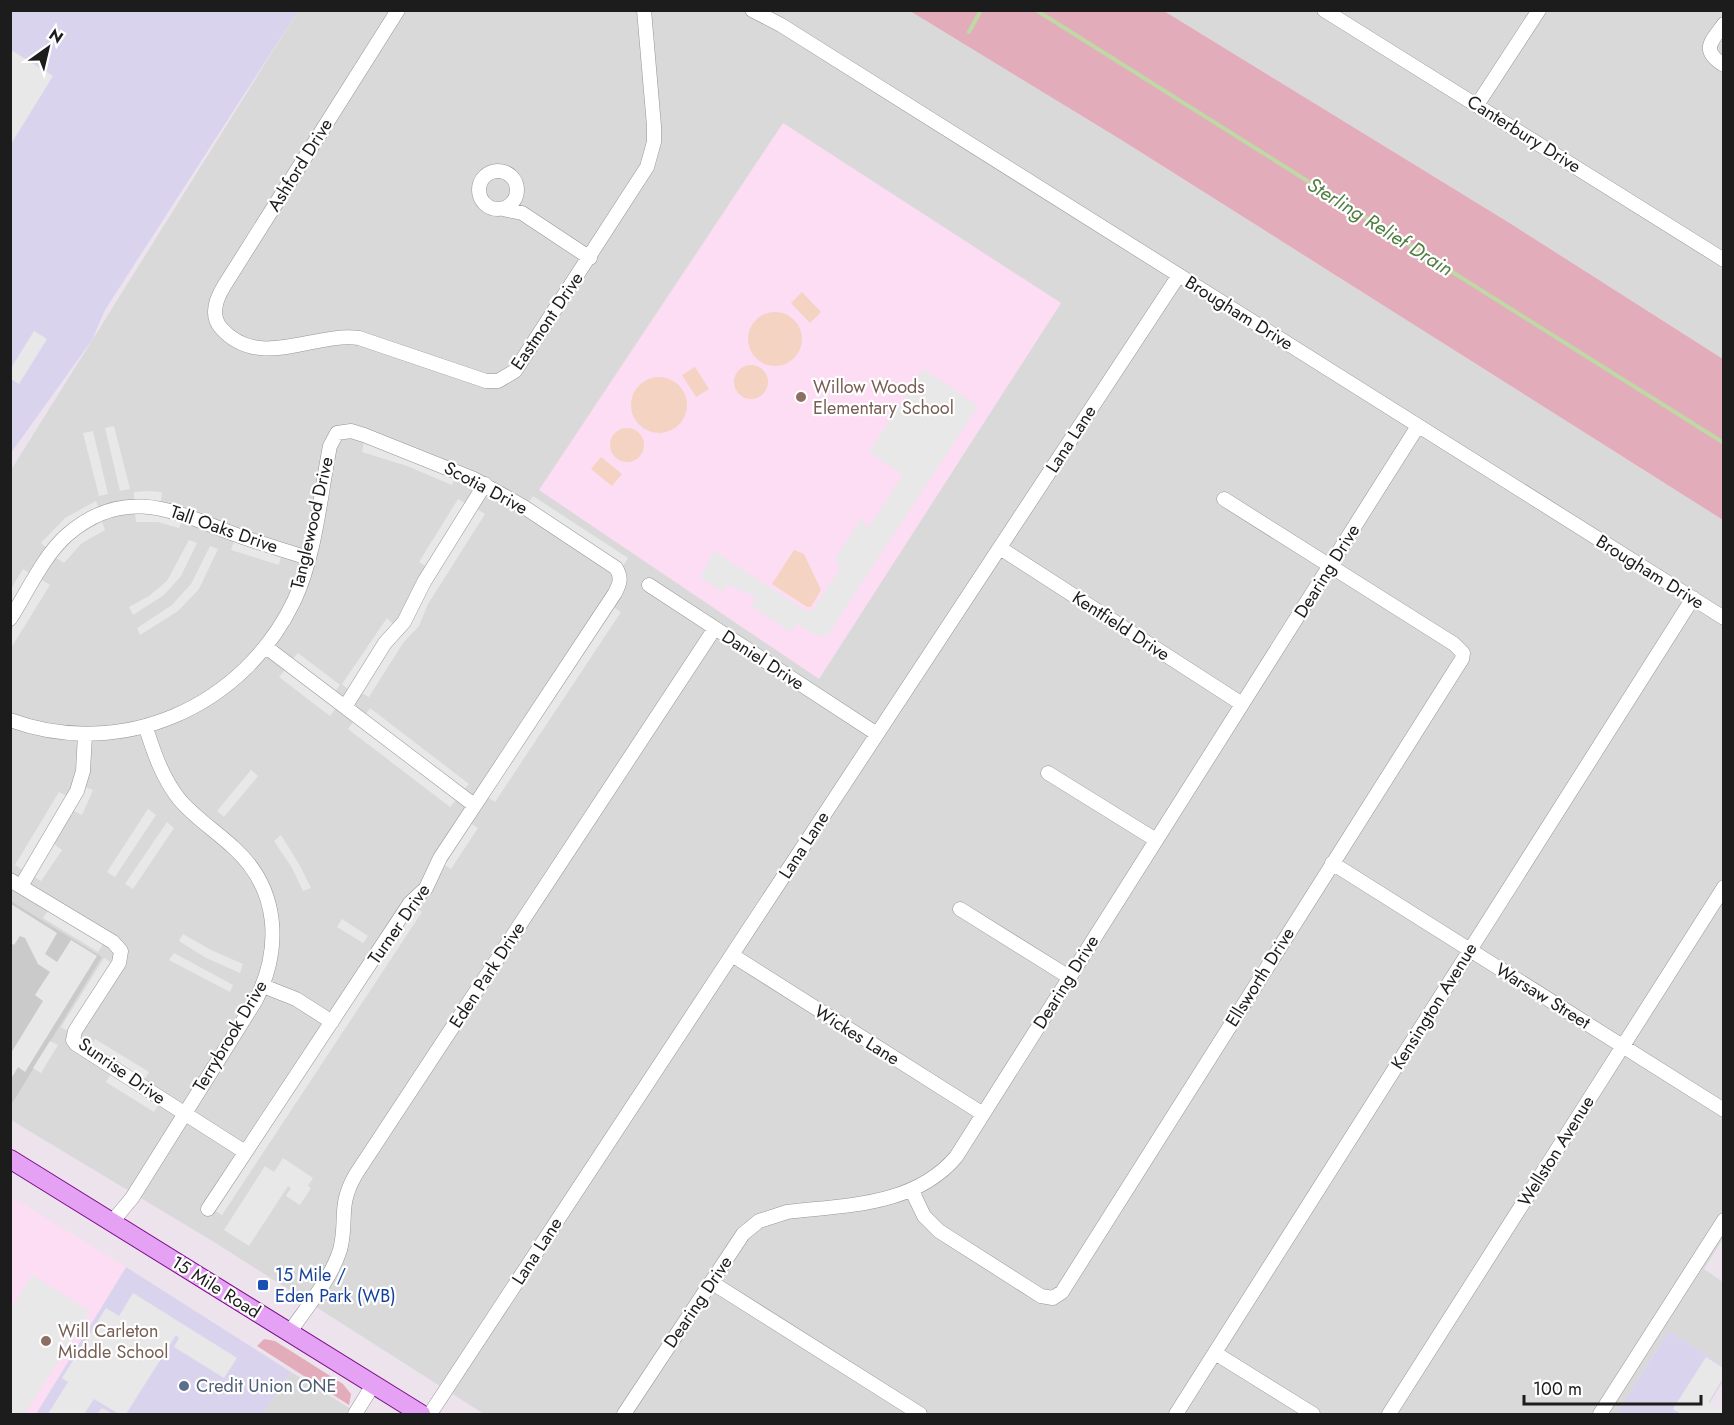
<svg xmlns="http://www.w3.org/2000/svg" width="1734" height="1425" font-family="Jost,sans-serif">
<rect width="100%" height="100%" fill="#ece3ed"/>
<!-- residential -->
<path fill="#dad9da" d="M298 11H910L1123 141 1723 520 1724 1237 1704 1269 1723 1282V1366L1669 1331 1616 1414H484L214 1242 11 1120 10 1105 102 957 11 901V470Z
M1164 11H1723V359L1508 222Z
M291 1372 359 1414H263Z"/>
<!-- commercial -->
<path fill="#dad3ed" d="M11 11H298L105 310 92 340 11 453Z
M126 1267 291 1372 263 1414H113L102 1408 97 1414H36Z
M1669 1331 1723 1366V1381L1709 1404 1723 1414H1616Z"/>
<!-- education -->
<path fill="#fcddf4" d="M783 123 1061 303 819 679 539 490Z
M10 1196 126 1267 36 1414H11Z"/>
<!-- religious -->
<path fill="#cacaca" d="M11 901 102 957 11 1105Z"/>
<!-- grass -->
<path fill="#e3acba" d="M910 11H1164L1508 222 1723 359V520L1123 141Z
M264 1339 275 1341 343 1384 351 1394 349 1405 257 1346Z"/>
<!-- park -->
<path fill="#f4d3c2" d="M802 292 821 312 810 323 791 303Z
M748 339a27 27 0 1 1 54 0a27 27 0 1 1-54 0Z
M734 382a17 17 0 1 1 34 0a17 17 0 1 1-34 0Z
M695 367 709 389 696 397 682 375Z
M631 405a28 28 0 1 1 56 0a28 28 0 1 1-56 0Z
M610 445a17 17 0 1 1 34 0a17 17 0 1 1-34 0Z
M601 457 622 474 612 486 591 469Z
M794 550 804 554 821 590 811 607H807L772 584Z"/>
<!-- parking -->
<path fill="#e8e8e8" d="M11 50 53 76 11 144Z
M34 331 47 339 19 384 11 379V368Z
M923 369 978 406 827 636 815 635 797 624 791 632 751 606 756 597 751 594 727 585 722 592 700 577 714 551 806 611H812L840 569 835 558 862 518 868 528 903 475 869 452Z
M114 426 130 489 120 491 105 428Z
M93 431 108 494 99 496 83 433Z
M364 442 456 476 452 485 407 466 362 452Z
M147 491 162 492 161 501 134 500V492Z
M533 496 628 558 623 566 527 504Z
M458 499 467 504 427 567 419 562Z
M96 501 99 509 48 549 41 543 65 518Z
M477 509 485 514 428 604 419 626 403 643 369 697 360 692Z
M135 513H147L183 519 179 528 158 522H136Z
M102 522 105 530 82 543 64 563 56 558 76 536Z
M189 540 197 543 181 576 164 595 133 615 129 607 149 596 167 581Z
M234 541 281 556 279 565 231 550Z
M210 546 218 549 199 589 178 611 140 635 137 628 172 605 191 584Z
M23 569 31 574 11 607V589Z
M42 580 50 585 11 648V630Z
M613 607 621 612 495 802 487 797Z
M387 618 393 624 349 690 342 684Z
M298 653 340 685 334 693 292 660Z
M285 670 335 709 330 716 279 677Z
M370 708 469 784 463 791 365 716Z
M353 722 456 800 450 807 348 729Z
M251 770 258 776 224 817 217 811Z
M85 787 93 790 82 815 74 811Z
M59 792 67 796 23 870 15 865Z
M148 809 156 815 115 877 107 872Z
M167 822 174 828 133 889 125 884Z
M470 823 478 828 451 869 443 864Z
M281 835 299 864 311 888 303 891 292 868 274 841Z
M54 844 62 850 41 881 33 876Z
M11 904 57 933 45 954 57 962 71 940 97 956 25 1072 18 1067 11 1079V1053L43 1001 35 995 50 972 38 964 25 938 20 936 14 945 11 943Z
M415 907 422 912 222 1215 214 1210Z
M48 910 103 944 98 952 43 918Z
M342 919 368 936 363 943 337 927Z
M183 934 211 950 243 964 240 973 206 958 179 941Z
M174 953 233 985 230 992 169 960Z
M104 958 112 963 69 1032 61 1027Z
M95 1039 149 1072 144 1080 90 1047Z
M50 1041 58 1045 41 1073 33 1068Z
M111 1074 159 1104 154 1112 106 1082Z
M283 1158 313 1178 308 1186 311 1188 300 1205 286 1196 291 1188 288 1186 249 1246 224 1230 265 1166 274 1172Z
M32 1275 90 1311 25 1414H11V1309Z
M133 1293 237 1358 224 1378 174 1347 179 1338 176 1335 126 1414H119L94 1399 84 1414H48L68 1382 62 1378 106 1308 119 1316Z
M1706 1357 1723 1368V1378L1709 1402 1723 1412V1414H1681L1673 1409Z"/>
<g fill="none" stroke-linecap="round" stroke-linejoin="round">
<!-- stream -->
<path stroke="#c0d7a6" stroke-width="4" d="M1036 10 1724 443
M969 32 981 10"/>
<!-- minor casing -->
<g stroke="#969696" stroke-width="15">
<path id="minor" d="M398 10 224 286C216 299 210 315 221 328 259 371 313 332 359 338L486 381H498L515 371 647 167 654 142V126L644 10
M752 10 781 25 1724 618
M1324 10 1724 260
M1724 24C1711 42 1700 50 1724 65
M1477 105 1539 10
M479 190a19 19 0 1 1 38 0a19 19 0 1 1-38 0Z
M503 209 522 213 590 258
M1000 548 1242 704
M649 585 877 734
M10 619C27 593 43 556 67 535 124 485 174 511 234 534 258 543 284 550 308 558
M266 647 474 805
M345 707 385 643 404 622 424 582 485 484
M10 720C122 761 243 707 294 601 316 554 320 496 330 446L337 433 351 431 364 435 474 479 524 507 616 568C622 578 620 583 615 593L440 858 426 888 410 903 208 1209
M1048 773 1156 840
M1332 863 1724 1110
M10 880 113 942 121 951 119 963 75 1031 73 1040 76 1044 245 1152
M21 886 77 791 83 771 85 735
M960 909 1069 977
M732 955 983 1114
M263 986 296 999 332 1022
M912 1191 924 1216 939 1231 1041 1296 1053 1298 1062 1292 1462 659 1463 653 1454 644 1224 499
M112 1222 132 1198 256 1000C282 947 279 889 234 848 216 831 195 818 179 799 162 777 154 753 146 728
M711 1282 920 1414
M289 1333C306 1308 331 1279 340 1250 348 1220 337 1206 356 1174L715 628
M1215 1353 1313 1414
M355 1414 373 1385
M430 1414 1179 275
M624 1414 743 1234 759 1221 787 1212C847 1205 914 1206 956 1157L1418 426
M1176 1414 1693 598
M1389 1414 1724 887
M1600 1414 1724 1220"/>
</g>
<!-- major casing -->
<g stroke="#7e0c89" stroke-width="20">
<path id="major" d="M10 1159 421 1414"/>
</g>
<!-- minor -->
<use href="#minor" stroke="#fff" stroke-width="14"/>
<!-- major -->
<use href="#major" stroke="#e5a1f4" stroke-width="18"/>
</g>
<!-- markers -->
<g fill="#8d6e63" stroke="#fff" stroke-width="2">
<circle cx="801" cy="397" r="6"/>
<circle cx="46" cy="1341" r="6"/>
</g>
<rect fill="#1a4fb4" stroke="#fff" stroke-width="2" x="257" y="1279" width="12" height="12" rx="3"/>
<circle fill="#5c6f8a" stroke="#fff" stroke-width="2" cx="184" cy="1386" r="6"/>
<g text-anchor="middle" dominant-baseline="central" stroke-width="4.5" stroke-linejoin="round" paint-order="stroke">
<!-- street labels -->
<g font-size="18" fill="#1c1c1c" stroke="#fff">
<text transform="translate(1524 134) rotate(32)">Canterbury Drive</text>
<text transform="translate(300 165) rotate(-58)">Ashford Drive</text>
<text transform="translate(1239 313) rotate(32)">Brougham Drive</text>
<text transform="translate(547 321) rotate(-56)">Eastmont Drive</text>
<text transform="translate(1071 439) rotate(-57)">Lana Lane</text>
<text transform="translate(486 488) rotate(28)">Scotia Drive</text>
<text transform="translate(312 523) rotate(-77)">Tanglewood Drive</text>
<text transform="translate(224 529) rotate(19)">Tall Oaks Drive</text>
<text transform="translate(1327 571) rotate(-58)">Dearing Drive</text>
<text transform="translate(1650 572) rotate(32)">Brougham Drive</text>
<text transform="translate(1121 626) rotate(33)">Kentfield Drive</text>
<text transform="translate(763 660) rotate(33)">Daniel Drive</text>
<text transform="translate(804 845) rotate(-57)">Lana Lane</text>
<text transform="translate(399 924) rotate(-55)">Turner Drive</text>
<text transform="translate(487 975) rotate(-57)">Eden Park Drive</text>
<text transform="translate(1260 977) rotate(-58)">Ellsworth Drive</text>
<text transform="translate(1066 982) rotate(-58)">Dearing Drive</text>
<text transform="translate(1543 996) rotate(32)">Warsaw Street</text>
<text transform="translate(1434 1006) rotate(-58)">Kensington Avenue</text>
<text transform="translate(857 1035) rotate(32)">Wickes Lane</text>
<text transform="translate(230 1036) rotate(-59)">Terrybrook Drive</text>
<text transform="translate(122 1071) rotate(35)">Sunrise Drive</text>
<text transform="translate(1556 1151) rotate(-58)">Wellston Avenue</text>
<text transform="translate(537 1251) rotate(-57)">Lana Lane</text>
<text transform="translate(216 1287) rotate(32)">15 Mile Road</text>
<text transform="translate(698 1302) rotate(-56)">Dearing Drive</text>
</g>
<!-- education labels -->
<g font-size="18" fill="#785e54" stroke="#fff" text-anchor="start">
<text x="813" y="387">Willow Woods<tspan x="813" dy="21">Elementary School</tspan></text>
<text x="58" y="1331">Will Carleton<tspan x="58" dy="21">Middle School</tspan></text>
</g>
<!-- transit labels -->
<g font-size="18" fill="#164399" stroke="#fff" text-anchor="start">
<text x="275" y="1275">15 Mile /<tspan x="275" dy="21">Eden Park (WB)</tspan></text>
</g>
<!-- service labels -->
<g font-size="18" fill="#4e5e75" stroke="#fff" text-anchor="start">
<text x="196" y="1386">Credit Union ONE</text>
</g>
<!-- water labels -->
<g font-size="20" font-style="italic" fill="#517f41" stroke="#fff">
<text transform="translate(1380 227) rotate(32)">Sterling Relief Drain</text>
</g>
</g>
<!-- border -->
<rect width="1734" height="1425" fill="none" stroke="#1c1c1c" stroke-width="24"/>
<!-- north arrow -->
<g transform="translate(48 48) rotate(34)" stroke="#ffffff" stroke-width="4.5" paint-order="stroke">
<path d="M0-4.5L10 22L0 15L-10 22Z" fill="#1c1c1c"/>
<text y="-9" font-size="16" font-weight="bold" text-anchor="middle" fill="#1c1c1c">N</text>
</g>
<!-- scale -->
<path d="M1524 1395v9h177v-9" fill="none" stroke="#1c1c1c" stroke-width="3"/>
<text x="1533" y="1395" font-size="18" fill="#1c1c1c" stroke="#ffffff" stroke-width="4.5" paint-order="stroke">100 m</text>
</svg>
